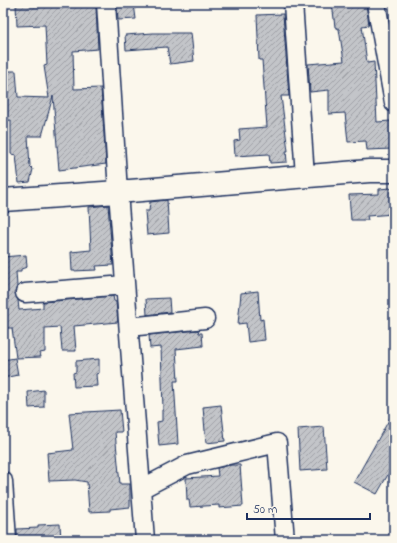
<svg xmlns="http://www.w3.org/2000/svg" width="397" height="543" font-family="'Indie Flower',sans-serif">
<defs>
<pattern id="building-hatch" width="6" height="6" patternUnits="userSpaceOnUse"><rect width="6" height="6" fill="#c3c5c9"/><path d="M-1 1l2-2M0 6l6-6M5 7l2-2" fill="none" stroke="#9ea0a6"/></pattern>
</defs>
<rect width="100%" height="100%" fill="#fbf7ec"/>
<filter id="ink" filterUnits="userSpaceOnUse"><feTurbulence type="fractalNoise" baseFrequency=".025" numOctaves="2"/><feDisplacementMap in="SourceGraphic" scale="8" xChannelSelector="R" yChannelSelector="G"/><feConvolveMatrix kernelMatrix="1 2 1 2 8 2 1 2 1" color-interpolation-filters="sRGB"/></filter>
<g filter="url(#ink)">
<!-- building -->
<path fill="url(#building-hatch)" stroke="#1b2f5e" d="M93 3 94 7H96L98 49 73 51 74 89 101 88 106 164 59 170 53 96 42 136H28L30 166 33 169 30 182 19 183 16 155 11 154V120L3 121V71H16L18 97 49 98 44 66 47 65 45 25 17 26 16 4Z
M332 3H366L369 25 362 26 367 63 374 62 377 122 391 121 393 149 367 150 366 141 348 142 345 113 329 114V90L310 92 308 64 344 61 339 29 335 27Z
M134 4 136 19 118 20 117 5Z
M283 14 289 96H281L288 151H286L287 162 270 163 269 154 235 156 234 141 240 140 239 129 267 127 262 60H259L257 15Z
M153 33H191L194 61 170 64 167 47 126 50 125 35Z
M390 188 394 192V214L367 216 368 220H351L349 195 379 194V189Z
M167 200 169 233 147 235 145 211H149L150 202Z
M108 205 113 265 96 266 97 270 72 271 71 252 91 250 89 207Z
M26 255 27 267 21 269V272H16L17 286 15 293 18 300 19 310 43 308V302L113 296 114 301 116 302 118 322 74 326 76 351H62L60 327 45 328V352L40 353 41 357 16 358 12 328H3V257Z
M258 291 260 320 263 319 265 340 248 342 246 323 238 324 241 293Z
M169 298 170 312 147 315 146 299Z
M198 330 199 333H202L203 346 176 349 178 381H174L178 444 159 446 157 422 162 421V410H163L161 347 150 348 149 335Z
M15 358 18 375 3 378V360Z
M99 359V373L96 374 97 386 74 387 73 373 76 372V361Z
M44 390V407L29 408 28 392Z
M221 405 225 441 206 443 203 407Z
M120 410 122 432H115L120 484H130V507L110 509V511L89 512 87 482 75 480 49 481 47 453 73 450 69 413Z
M394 411V464L377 494 354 482Z
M324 427 327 469 300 471 298 429Z
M230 465H240L243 506 219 508V505L190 507 189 500H187L186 478 218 476 217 468Z
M60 524 61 540H17V529L38 528V525Z"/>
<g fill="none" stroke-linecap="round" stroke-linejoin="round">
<!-- minor casing -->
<g stroke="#1b2f5e" stroke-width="21">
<path id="minor" d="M106 3 118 192 145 540
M293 3 305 176
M376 3 394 103
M25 293 125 285
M129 327 205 319
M3 481 7 540
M141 489 187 465 277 443 285 540"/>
</g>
<!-- tertiary casing -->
<g stroke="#1b2f5e" stroke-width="25">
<path id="tertiary" d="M3 200 118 192 369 171H394"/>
</g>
<!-- minor -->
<use href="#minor" stroke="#fbf7ec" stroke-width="18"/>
<!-- tertiary -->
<use href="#tertiary" stroke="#fbf7ec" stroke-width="22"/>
</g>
</g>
<!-- margin -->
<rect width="397" height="543" fill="none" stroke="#fbf7ec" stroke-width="16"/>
<rect x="8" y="8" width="381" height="527" fill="none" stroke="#1b2f5e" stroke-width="1.5" filter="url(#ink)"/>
<!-- scale -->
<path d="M247 513v6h123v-6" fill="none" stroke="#1b2f5e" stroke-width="2"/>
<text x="253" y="513" font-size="12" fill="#1b2f5e" stroke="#fbf7ec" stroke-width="3" paint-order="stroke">50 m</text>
</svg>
